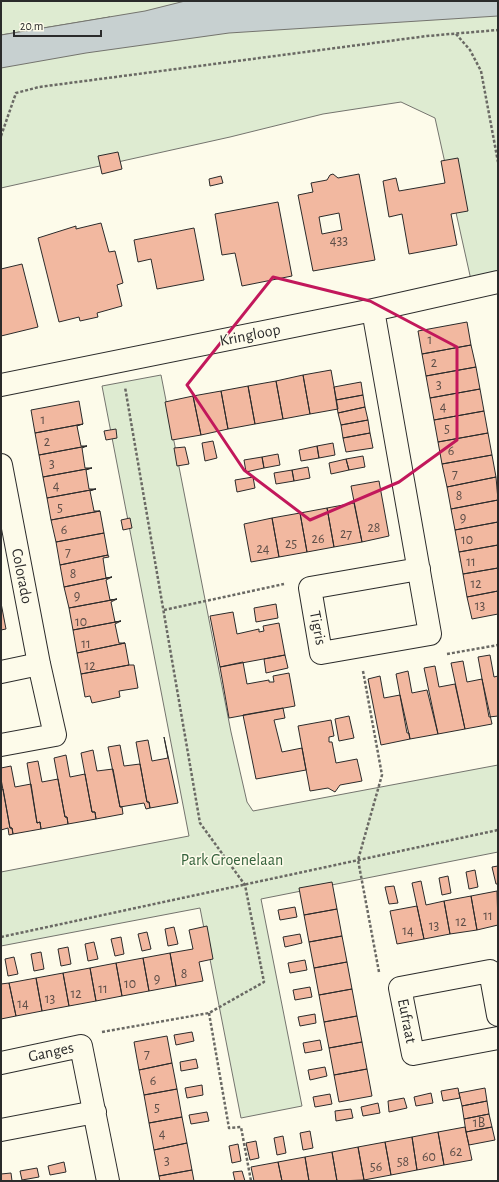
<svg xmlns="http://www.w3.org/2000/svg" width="499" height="1182" font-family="'Alegreya Sans',sans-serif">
<rect width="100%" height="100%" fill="#fdfbea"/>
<!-- green -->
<path fill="#deebd1" stroke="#74746e" d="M1 1H498V274L471 280 435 118 401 102 323 114 230 137 1 188V38L110 17 1 35Z
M161 375 231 732 247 802 253 811 498 765V852L261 899 302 1106 241 1118 200 908 1 946V872L189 836 102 386Z"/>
<!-- water -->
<path fill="#c7d0d0" stroke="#74746e" d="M185 1H498V16L229 33 86 53 1 68V35L145 11Z"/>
<!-- building -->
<path fill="#f2b8a0" stroke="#2b2b2b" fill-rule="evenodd" d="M118 152 122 169 102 174 98 156Z
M458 158 468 211 451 214 457 245 409 254 402 214 389 217 383 181 396 178 399 191 445 183 441 161Z
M333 174 338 178 359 174 375 260 313 271 298 195 313 192 311 183 327 180 330 175ZM339 213 342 230 322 234 319 217Z
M221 176 223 183 210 186 209 179Z
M278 202 292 276 242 286 235 253 222 255 215 214Z
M101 223 109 252 115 251 123 283 117 285 122 306 97 313 98 317 80 321 79 317 59 322 38 238 76 226V229Z
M194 228 204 280 157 289 151 259 138 262 134 240Z
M22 264 38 327 1 336V269Z
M467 322 471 345 422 354 418 331Z
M471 345 476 367 426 376 422 354Z
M476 367 480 389 430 398 426 376Z
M331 370 338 409 310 414 303 375Z
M303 375 310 414 283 419 276 381Z
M276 381 283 419 255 424 248 386Z
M361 382 363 395 336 400 334 387Z
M248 386 255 424 228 429 221 391Z
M480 389 484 411 434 420 430 398Z
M221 391 228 429 201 435 193 396Z
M363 395 365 407 338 413 336 400Z
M193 396 201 435 172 440 165 402Z
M79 401 83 424 35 433 31 410Z
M365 407 368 420 341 425 338 413Z
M484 411 488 433 438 442 434 420Z
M368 420 370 433 343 438 341 425Z
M83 424 77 426 81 446H87L39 455 35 433Z
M116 429 117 438 106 440 104 431Z
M370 433 373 448 346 452 343 438Z
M488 433 492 455 442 464 438 442Z
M213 441 217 458 205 461 202 443Z
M333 443 335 455 319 458 317 446Z
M87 446 82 448 85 468H92L43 477 39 455Z
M317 446 319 458 301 461 299 450Z
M185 447 189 464 177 466 174 448Z
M278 454 280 465 264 468 262 457Z
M492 455 496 477 447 487 442 464Z
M363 456 365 467 349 470 346 459Z
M262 457 264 468 246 472 244 460Z
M346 459 349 470 331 474 329 463Z
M308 467 310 478 294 481 292 470Z
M92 468 86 470 89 489H96L47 498 43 477Z
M292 470 294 481 276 484 274 473Z
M253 477 255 488 237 492 235 480Z
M496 477 498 500 451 509 447 487Z
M379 481 389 536 362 542 351 486Z
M96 489 90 491 94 511H100L51 520 47 498Z
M498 500V522L455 530 451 509Z
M354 503 362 542 334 547 327 508Z
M327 508 334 547 307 552 300 513Z
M100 511 104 533 56 542 51 520Z
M300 513 307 552 279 557 272 518Z
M130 518 132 528 123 530 121 520Z
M272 518 279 557 251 562 244 524Z
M498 522V545L459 552 455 530Z
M104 533 108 555 60 565 56 542Z
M498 545V568L463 574 459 552Z
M108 555 109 557 103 558 106 578 112 577 64 587 60 565Z
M498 568V591L467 597 463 574Z
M112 577 106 580 110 600 117 599 69 608 64 587Z
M498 591V614L472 619 467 597Z
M117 599 111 602 115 622 121 621 73 630 69 608Z
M1 603 6 629 1 630Z
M276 604 278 618 256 622 254 608Z
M233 612 237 634 259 629V632L264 631 263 626 279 623 285 655 220 667 210 616Z
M121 621 115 624 119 643H125L77 653 73 630Z
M125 643 129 665 81 674 77 653Z
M285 655 288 668 266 673 264 659Z
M490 655 494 677 498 676V716L489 717 478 657Z
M463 661 467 682 482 679 492 724 465 729 451 663Z
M243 662 247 684 269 680V682H274L273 676 289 673 295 706 229 718 220 667Z
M129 665H134L138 688 119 691 120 697 92 703 90 696 85 697 81 674Z
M435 666 439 687 455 684 465 729 438 734 424 668Z
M408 671 412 693 427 690 438 734 410 739 409 733H407L396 674Z
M380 676 384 698 400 695 410 739 381 745 368 679Z
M283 708 285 718 274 720 282 752 302 748 306 770 256 779 243 715Z
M349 716 354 738 339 741 335 719Z
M331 720 334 736 329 737V742H332L336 763 357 759 362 781 340 785 335 792 328 788 310 791 298 726Z
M164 737 178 803 150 808 149 802H147L136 742 148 740 152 761 168 758Z
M120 745 124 766 140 764 147 802H149L150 808 146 809 144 803 120 807 108 747Z
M93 750 97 771 113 769 120 807H122L123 814 96 819 95 812H92L81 753Z
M66 755 70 777 85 774 92 812H95L96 819 68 824 67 817H65L54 758Z
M38 761 42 782 58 779 65 817H67L68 824 41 829 40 822 37 823 27 763Z
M11 766 15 787 31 784 37 823 40 822 41 829 13 834 12 828H10L1 779V768Z
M3 789 10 828H12L13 834 9 835 8 828 1 830V790Z
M498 866V884H496L492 867Z
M475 870 478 887 469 889 466 872Z
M448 876 451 893 442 895 439 878Z
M421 881 426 905 444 901 450 934 424 939 412 883Z
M332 882 337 909 304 915 299 888Z
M394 886 398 903 389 904 385 887Z
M497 891 498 925 477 930 471 896Z
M471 896 477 930 450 934 444 901Z
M417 906 424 939 397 944 390 911Z
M295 907 297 917 280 920 278 910Z
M337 909 342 936 309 942 304 915Z
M207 926 213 959 199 962 203 981 176 986 170 953 193 949 189 930Z
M174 927 178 944 168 946 165 929Z
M147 932 151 949 142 951 138 934Z
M300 934 302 943 285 947 283 937Z
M342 936 347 962 314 968 309 942Z
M121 937 124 954 115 956 111 939Z
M94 942 98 959 88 961 85 944Z
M68 947 71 964 61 966 58 949Z
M41 952 44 969 34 971 31 954Z
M170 953 176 986 149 991 143 958Z
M14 957 18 974 8 976 5 959Z
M143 958 149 991 122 996 116 963Z
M305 960 307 970 290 973 288 963Z
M347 962 352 989 319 995 314 968Z
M116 963 122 996 96 1001 90 968Z
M90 968 96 1001 69 1006 63 973Z
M63 973 69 1006 42 1011 36 978Z
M36 978 42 1011 16 1016 9 983Z
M9 983 16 1016 1 1019V984Z
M310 987 312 997 295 1000 293 990Z
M352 989 357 1016 324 1022 319 995Z
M315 1014 316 1023 300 1026 298 1017Z
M357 1016 362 1042 329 1048 324 1022Z
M192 1032 194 1041 176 1045 174 1035Z
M167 1036 172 1063 139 1070 134 1042Z
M320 1040 322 1050 305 1053 303 1043Z
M362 1042 367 1069 334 1075 329 1048Z
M196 1059 198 1068 181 1071 180 1062Z
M172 1063 177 1089 144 1095 139 1070Z
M325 1067 327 1076 310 1080 308 1070Z
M367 1069 372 1096 339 1102 334 1075Z
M202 1085 203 1095 187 1098 185 1088Z
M458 1088 460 1098 443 1101 441 1091Z
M485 1088 487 1101 462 1106 459 1093Z
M177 1089 182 1117 149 1123 144 1095Z
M431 1093 433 1103 416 1106 414 1097Z
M330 1094 332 1104 315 1107 313 1097Z
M404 1098 407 1108 389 1112 388 1101Z
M487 1101 489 1114 464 1119 462 1106Z
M378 1103 380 1113 363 1116 361 1107Z
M351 1109 353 1118 336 1121 335 1111Z
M207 1112 209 1121 191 1124 189 1115Z
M489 1114 492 1127 466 1132 464 1119Z
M182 1117 187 1143 154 1150 149 1123Z
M465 1127 472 1160 444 1165 438 1132Z
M492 1127 495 1140 469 1145 466 1132Z
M310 1131 313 1148 303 1150 300 1133Z
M438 1132 444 1165 417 1170 412 1137Z
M283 1136 286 1153 277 1155 274 1138Z
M412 1137 417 1170 391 1175 385 1142Z
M256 1141 259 1158 250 1160 246 1143Z
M385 1142 391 1175 364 1180 358 1147Z
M187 1143 192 1170 159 1176 154 1150Z
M238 1144 241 1161 232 1163 229 1146Z
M358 1147 364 1180 337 1181 332 1152Z
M332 1152 337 1181H309L305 1157Z
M305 1157 309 1181H282L278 1162Z
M64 1162 66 1172 50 1175 48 1166Z
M278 1162 282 1181H254L251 1167Z
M37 1168 39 1177 22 1180 20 1171Z
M192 1170 194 1181H160L159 1176Z
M242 1171 245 1181H235L233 1172Z
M11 1173 12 1181H1V1174Z"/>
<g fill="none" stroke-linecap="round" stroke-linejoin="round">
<!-- minor casing -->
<g stroke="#2b2b2b" stroke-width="24">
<path id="minor" d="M373 310 430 634 321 653 310 588 419 569
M1 385 373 310 498 282
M1 465 39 664 55 735 1 745
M1 672 39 664
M498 1015 490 971 400 988 413 1054 498 1038
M1 1063 81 1046 108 1181
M1 1130 95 1112"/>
</g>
<!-- path -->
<path stroke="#6a6964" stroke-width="2.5" stroke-dasharray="3 2" stroke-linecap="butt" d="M456 34 470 50 481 71 498 162
M1 136 16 93 39 87 427 36 498 30
M164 610 284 584
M447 654 498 645
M363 671 382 775 358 860 379 972
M1 937 498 830
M209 1013 229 1128 241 1127 251 1181
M102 1032 209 1013 264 982 245 885 200 823 125 387"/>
<!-- minor -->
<use href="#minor" stroke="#fdfbea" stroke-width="22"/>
</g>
<!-- marked area -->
<path fill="none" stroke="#c2185b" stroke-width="3" stroke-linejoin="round" d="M273 277 370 301 457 347V440L399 482 310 520 244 470 187 385Z"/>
<g text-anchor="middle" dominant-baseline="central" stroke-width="3" stroke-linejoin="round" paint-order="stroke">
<!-- number labels -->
<g font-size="14" fill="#5d4e48">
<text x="339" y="241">433</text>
<text x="430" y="340">1</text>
<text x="434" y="363">2</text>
<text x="439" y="385">3</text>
<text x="443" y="407">4</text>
<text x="43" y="420">1</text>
<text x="447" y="429">5</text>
<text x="47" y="442">2</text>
<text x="451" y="451">6</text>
<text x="52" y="464">3</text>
<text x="455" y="474">7</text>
<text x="56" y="486">4</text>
<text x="459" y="496">8</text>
<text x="60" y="508">5</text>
<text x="463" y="518">9</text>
<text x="374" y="528">28</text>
<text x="64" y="530">6</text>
<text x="346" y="534">27</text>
<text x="318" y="539">26</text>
<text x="467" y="540">10</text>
<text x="291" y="544">25</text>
<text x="263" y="549">24</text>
<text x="68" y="552">7</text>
<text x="471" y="562">11</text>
<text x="73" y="574">8</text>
<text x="476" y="584">12</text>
<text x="77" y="596">9</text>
<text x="480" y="606">13</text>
<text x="81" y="622">10</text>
<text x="86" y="644">11</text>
<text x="90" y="666">12</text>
<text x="488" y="916">11</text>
<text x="461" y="922">12</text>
<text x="434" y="926">13</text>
<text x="408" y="931">14</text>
<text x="184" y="974">8</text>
<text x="157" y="979">9</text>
<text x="130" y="984">10</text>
<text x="103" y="989">11</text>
<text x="76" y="994">12</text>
<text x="50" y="999">13</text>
<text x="23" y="1004">14</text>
<text x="147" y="1054">7</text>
<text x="153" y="1081">6</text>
<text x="157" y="1108">5</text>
<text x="479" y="1123">1B</text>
<text x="162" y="1134">4</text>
<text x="456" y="1152">62</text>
<text x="429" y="1157">60</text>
<text x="167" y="1161">3</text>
<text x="403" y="1162">58</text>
<text x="376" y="1167">56</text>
</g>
<!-- street labels -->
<g font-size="16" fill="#2b2b2b" stroke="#fdfbea">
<text transform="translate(250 335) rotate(-11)">Kringloop</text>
<text transform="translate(22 576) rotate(79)">Colorado</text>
<text transform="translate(318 628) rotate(79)">Tigris</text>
<text transform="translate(407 1021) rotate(79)">Eufraat</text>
<text transform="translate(51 1052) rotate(-12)">Ganges</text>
</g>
<!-- park labels -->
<g font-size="16" fill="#34623c" stroke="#fdfbea">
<text x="232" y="860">Park Groenelaan</text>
</g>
</g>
<!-- border -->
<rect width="499" height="1182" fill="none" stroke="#2b2b2b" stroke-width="4"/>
<!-- scale -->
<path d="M14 30v6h87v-6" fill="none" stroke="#2b2b2b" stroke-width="2"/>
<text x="20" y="30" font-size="12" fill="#2b2b2b" stroke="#fdfbea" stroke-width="3" paint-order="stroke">20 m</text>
</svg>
